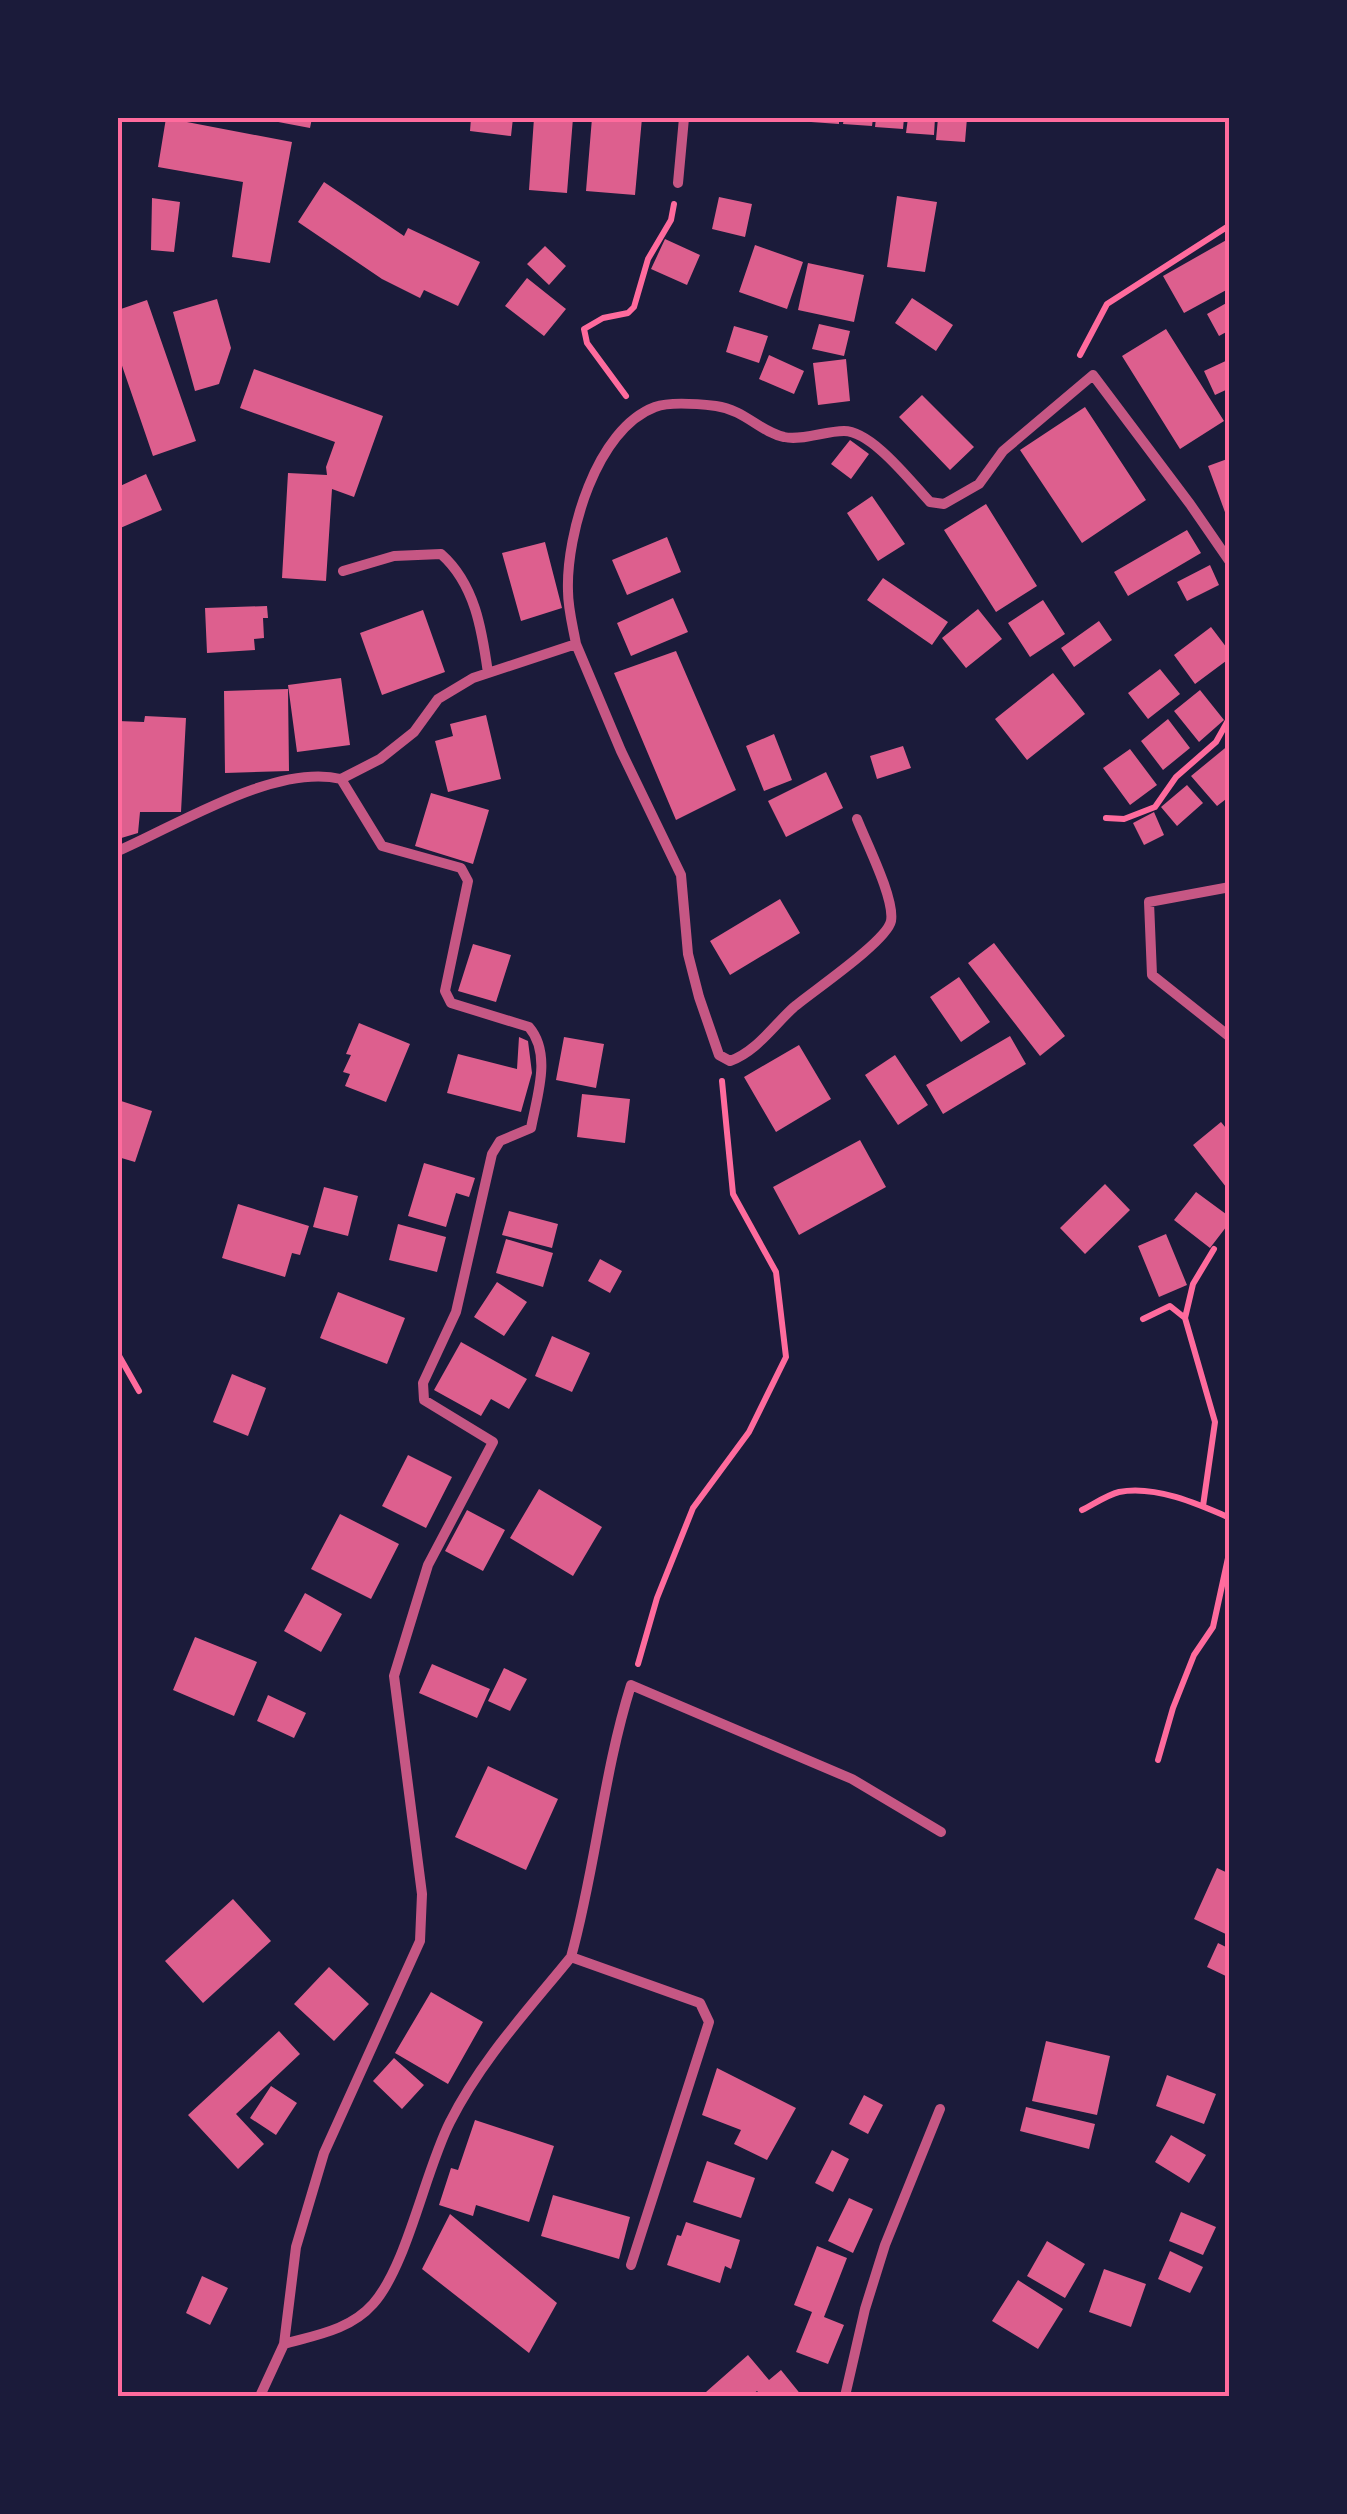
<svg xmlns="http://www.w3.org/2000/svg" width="1347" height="2514" font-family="Signika,sans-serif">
<rect width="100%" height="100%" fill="#1b1b3a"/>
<!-- building -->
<path fill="#dd5f8e" d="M166 118 292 142 270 263 232 257 243 182 158 167Z
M273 118H312L310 128 273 121Z
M471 118H513L511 136 470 131Z
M534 118H573L567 193 529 190Z
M592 118H642L635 195 586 191Z
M811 118H839V124L811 122Z
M844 118H873L872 126 843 124Z
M876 118H904L903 129 875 127Z
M908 118H935L934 135 906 133Z
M938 118H967L965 142 936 140Z
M324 182 404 236 408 228 480 262 458 306 424 290 420 298 382 279 298 222Z
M897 196 937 202 925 272 887 267Z
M719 197 752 204 745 237 712 229Z
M152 198 180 202 174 252 151 250Z
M1230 238V288L1184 313 1163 276Z
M665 239 700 255 687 285 651 269Z
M755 245 803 262 787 309 739 292Z
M545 246 566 266 549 285 527 264Z
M808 263 864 275 854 322 798 310Z
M527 278 566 309 544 336 505 306Z
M912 298 953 325 936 351 895 323Z
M217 299 231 348 219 384 195 391 173 312Z
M147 300 196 441 153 456 118 354V310Z
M1230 301V330L1219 336 1207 314Z
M819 324 850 331 844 356 812 349Z
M734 326 768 336 759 363 726 352Z
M1166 329 1224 421 1180 449 1122 356Z
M769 355 804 371 794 394 759 379Z
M846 359 850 401 818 405 813 363Z
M1230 359V388L1215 395 1204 371Z
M254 369 383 416 354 497 332 489 326 581 282 578 288 473 327 475 326 467 335 442 240 408Z
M922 395 974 447 950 470 899 417Z
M1085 407 1146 500 1082 543 1020 450Z
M850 440 869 454 851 479 831 464Z
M1230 458V523H1229L1208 466Z
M146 474 162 510 118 529V487Z
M872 496 905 544 878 561 847 513Z
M986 504 1037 586 996 612 944 530Z
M1187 530 1201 553 1128 596 1114 572Z
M667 537 681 572 627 595 612 560Z
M545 542 562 608 521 621 502 553Z
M1210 565 1219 585 1187 601 1177 582Z
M883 578 948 622 932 645 867 600Z
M673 598 688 632 631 656 617 623Z
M1043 600 1065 634 1030 657 1008 623Z
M267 606 268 618H263L264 638 254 639 255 650 207 653 205 608Z
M978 609 1002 639 966 668 942 638Z
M423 610 445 672 382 695 360 633Z
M1099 621 1112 640 1074 667 1061 648Z
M1211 627 1230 652V658L1195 684 1174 655Z
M676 651 736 790 676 820 614 673Z
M1160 669 1180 694 1148 719 1128 693Z
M1053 673 1085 714 1027 760 995 719Z
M341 678 350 745 297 752 288 685Z
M288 689 289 771 225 773 224 691Z
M1200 690 1224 720 1199 742 1174 711Z
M486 715 501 779 448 792 435 741 453 736 450 724Z
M145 716 186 718 181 812H140L138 833 118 839V721L144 722Z
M1168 719 1190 748 1163 770 1141 741Z
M774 734 792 780 764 791 746 746Z
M1230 744V796L1217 806 1191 776Z
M903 746 911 768 877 779 870 756Z
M1130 749 1157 785 1130 805 1103 768Z
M826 772 843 808 786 837 768 801Z
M1187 785 1203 803 1177 826 1161 807Z
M431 793 489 810 473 864 415 846Z
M1154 812 1164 835 1144 845 1133 823Z
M780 899 800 933 730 975 710 941Z
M994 943 1065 1036 1040 1056 968 963Z
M473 944 511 955 496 1002 458 991Z
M959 977 990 1022 961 1042 930 997Z
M359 1023 410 1044 386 1102 345 1086 350 1074 343 1072 351 1055 346 1054Z
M1010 1036 1026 1064 943 1114 926 1085Z
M519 1037 528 1041 532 1073 521 1112 447 1093 458 1054 517 1069Z
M564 1037 604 1044 596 1088 556 1080Z
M799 1045 831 1099 776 1132 744 1077Z
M895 1055 928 1105 898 1125 865 1075Z
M582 1094 630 1099 625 1143 577 1137Z
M118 1100 152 1111 135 1162 118 1157Z
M1221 1122 1230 1133V1192L1193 1145Z
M860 1140 886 1187 799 1235 773 1187Z
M424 1163 475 1178 469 1197 456 1193 446 1227 408 1216Z
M1105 1184 1130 1210 1085 1254 1060 1228Z
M324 1187 358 1196 348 1236 313 1227Z
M1196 1192 1230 1217V1222L1210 1248 1174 1220Z
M238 1204 309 1226 300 1255 292 1253 285 1277 222 1258Z
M509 1211 558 1224 552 1248 502 1235Z
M398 1224 446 1237 437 1272 389 1260Z
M1166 1234 1187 1285 1159 1297 1138 1246Z
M506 1239 553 1253 543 1287 496 1273Z
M600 1259 622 1271 610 1293 588 1281Z
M497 1282 527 1302 504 1336 474 1317Z
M338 1292 405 1318 387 1364 320 1338Z
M552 1336 590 1353 572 1392 535 1376Z
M461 1342 527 1379 509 1409 491 1399 481 1416 434 1390Z
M232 1374 266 1388 248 1436 213 1422Z
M408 1455 452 1477 426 1528 382 1506Z
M539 1489 602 1527 573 1576 510 1538Z
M467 1510 505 1530 483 1571 445 1551Z
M340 1514 399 1544 371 1599 311 1569Z
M305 1593 342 1614 321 1652 284 1631Z
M195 1637 257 1662 234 1716 173 1690Z
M432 1664 490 1689 477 1718 419 1693Z
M504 1668 527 1679 510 1711 488 1701Z
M268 1695 306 1713 294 1738 257 1721Z
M488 1766 558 1799 526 1870 455 1837Z
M1217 1868 1230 1874V1936L1194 1919Z
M233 1899 271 1941 203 2003 165 1961Z
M1218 1943 1230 1949V1978L1207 1967Z
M329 1967 369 2004 334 2041 294 2004Z
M431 1992 483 2022 448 2084 395 2053Z
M279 2031 300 2054 236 2114 264 2144 238 2169 188 2115Z
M1046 2041 1110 2056 1097 2115 1032 2101Z
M394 2058 424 2085 402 2109 373 2081Z
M717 2068 796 2108 767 2160 734 2144 741 2130 702 2115Z
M1167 2075 1216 2094 1204 2124 1156 2106Z
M271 2086 297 2103 276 2135 250 2118Z
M864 2095 883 2105 868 2134 849 2124Z
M1026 2107 1095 2124 1089 2149 1020 2131Z
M475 2120 554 2146 529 2222 476 2205 473 2216 439 2205 451 2168 458 2170Z
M1171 2135 1206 2155 1189 2183 1155 2162Z
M832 2150 849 2159 833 2192 815 2183Z
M707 2161 755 2178 741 2218 693 2202Z
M553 2195 630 2217 619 2259 541 2236Z
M849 2198 873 2209 853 2253 828 2241Z
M1181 2212 1216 2227 1203 2255 1169 2241Z
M450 2214 557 2303 529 2353 422 2269Z
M686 2222 740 2240 731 2269 725 2266 720 2283 667 2265 677 2235 681 2236Z
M1047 2241 1085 2264 1065 2298 1027 2276Z
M817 2246 847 2258 824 2317 844 2325 828 2364 796 2352 812 2312 794 2305Z
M1170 2251 1203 2267 1190 2293 1158 2279Z
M1104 2269 1146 2284 1131 2327 1089 2312Z
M202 2276 228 2288 210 2325 186 2313Z
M1018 2280 1063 2309 1038 2349 992 2321Z
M748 2355 769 2380 781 2370 802 2396H762L757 2391 750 2396H710L706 2392Z"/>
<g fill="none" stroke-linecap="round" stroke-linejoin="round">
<!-- path -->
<path stroke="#ff6b9d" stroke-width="6" d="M1080 355 1107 304 1230 225
M626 396 587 343 584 329 603 318 628 313 634 307 648 259 671 220 674 204
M1106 818 1124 819 1155 807 1176 777 1216 742 1230 717
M1185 1318 1193 1284 1214 1249
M1143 1319 1170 1306 1185 1318 1215 1422 1203 1506
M118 1354 139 1391
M1082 1510C1094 1504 1107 1495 1119 1492 1155 1485 1198 1504 1230 1518
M638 1664 657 1598 693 1508 749 1432 786 1357 776 1272 733 1194 722 1081
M1158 1760 1173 1708 1194 1655 1213 1627 1230 1549"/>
<!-- minor -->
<path stroke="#c65784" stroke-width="10" d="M678 183 684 118
M343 571 394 556 441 554C475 584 482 630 488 673
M576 644 621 751 681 875 688 954 699 997 719 1055 730 1061C757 1051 773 1026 794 1007 813 991 887 941 891 921 895 899 866 842 857 819
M341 779 380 759 414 732 438 699 473 678 576 644C573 627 568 609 568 591 566 535 596 429 655 407 671 401 699 404 716 406 745 410 760 432 784 437 801 441 825 431 844 431 872 431 911 482 930 502L944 504 979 484 1003 451 1093 375 1190 504 1230 562
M118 851C178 825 276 763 341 779L382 846 461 868 468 881 445 991 451 1003 529 1027C552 1054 537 1096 531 1128L500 1141 492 1154 456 1312 423 1383 424 1400 493 1442 428 1565 394 1676 422 1894 420 1941 324 2153 296 2247 284 2344 260 2396
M1230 887 1149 902 1152 975 1230 1037
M571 1957C596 1867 603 1774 631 1685L852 1779 941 1832
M284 2344C316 2335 350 2330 373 2304 407 2266 425 2171 450 2122 481 2060 528 2010 571 1957L700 2003 709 2022 631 2265
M845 2396 865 2309 885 2245 940 2109"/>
</g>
<!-- border -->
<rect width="1347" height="2514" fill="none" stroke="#1b1b3a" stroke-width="240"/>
<rect x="120" y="120" width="1107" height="2274" fill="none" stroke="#ff6b9d" stroke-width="4"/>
</svg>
